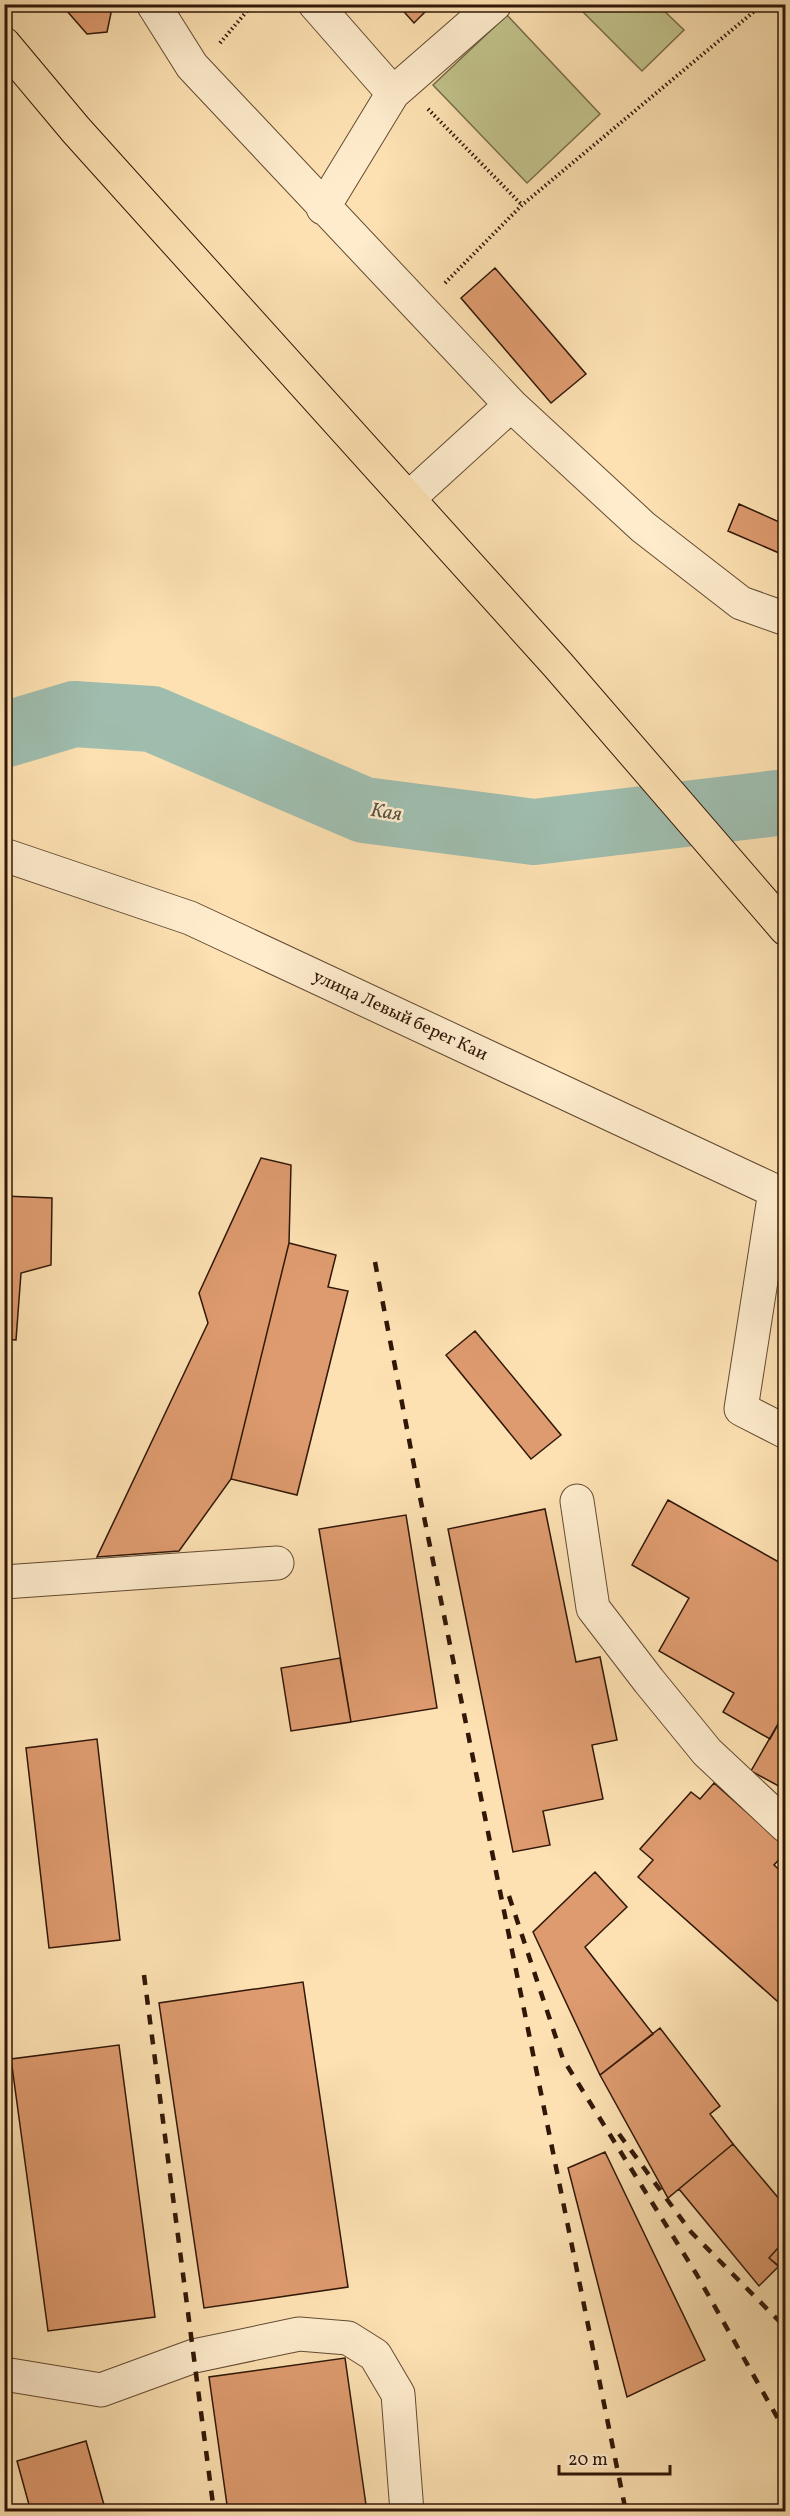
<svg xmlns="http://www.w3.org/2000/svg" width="790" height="2516" font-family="Vollkorn,serif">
<rect width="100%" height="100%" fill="#fde1b2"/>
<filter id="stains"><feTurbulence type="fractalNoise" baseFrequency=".00333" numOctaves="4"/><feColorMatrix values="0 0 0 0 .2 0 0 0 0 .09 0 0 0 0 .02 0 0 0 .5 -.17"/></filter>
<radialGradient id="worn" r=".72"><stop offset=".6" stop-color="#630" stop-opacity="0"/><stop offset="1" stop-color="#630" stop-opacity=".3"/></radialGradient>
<!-- green -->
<path fill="#c1c28b" stroke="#786c4a" stroke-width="1.5" d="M576 5H658L684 30 642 71Z
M507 15 600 114 527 183 433 85Z"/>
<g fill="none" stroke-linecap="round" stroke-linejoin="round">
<!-- river -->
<path stroke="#9fbdae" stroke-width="66" d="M4 735 74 714 152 719 364 810 534 832 786 802"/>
</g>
<!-- building -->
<path fill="#de9b6f" stroke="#301708" stroke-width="1.5" d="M69 4H104L111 13 107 32 87 34 67 11Z
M397 4H433L414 23Z
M495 268 586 374 551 403 461 298Z
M739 504 786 525V556L728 531Z
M261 1158 291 1165 289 1243 231 1479 179 1551 97 1557 208 1323 199 1293Z
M4 1196 52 1198 51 1265 21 1273 16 1340 4 1339Z
M289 1243 336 1255 328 1287 348 1291 297 1495 231 1479Z
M475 1331 561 1435 531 1459 446 1355Z
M668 1500 786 1566V1710L770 1739 723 1712 734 1693 659 1651 689 1598 632 1565Z
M545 1509 576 1662 600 1657 617 1740 592 1745 603 1799 543 1811 550 1845 513 1852 448 1529Z
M406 1515 437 1708 351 1722 319 1529Z
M340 1658 351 1722 291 1731 281 1668Z
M786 1710V1790L751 1771Z
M97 1739 120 1940 49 1948 26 1748Z
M714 1783 786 1847V1852L774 1865 786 1876V2009L638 1877 653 1860 640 1849 691 1792 700 1799Z
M595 1872 627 1907 585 1947 653 2034 600 2075 533 1932Z
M303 1982 348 2287 204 2308 159 2003Z
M660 2028 720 2106 710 2114 733 2144 668 2198 600 2075Z
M119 2045 155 2317 48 2331 11 2059Z
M733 2144 786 2207V2239L769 2258 779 2266 759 2286 679 2189Z
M605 2152 705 2360 627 2397 568 2168Z
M786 2239V2273L769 2258Z
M345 2358 367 2512H228L209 2377Z
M86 2441 106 2512H31L17 2461Z"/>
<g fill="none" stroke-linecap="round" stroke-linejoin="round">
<!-- minor casing -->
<g stroke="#634a32" stroke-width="35">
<path id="minor" d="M153 4 192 66 511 405
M315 4 393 93 323 208
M393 93 495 4
M409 498 511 405 643 527 741 603 786 619
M4 855 190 918 775 1191 786 1200
M775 1191 741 1409 786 1432
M577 1501 593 1608 649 1681 707 1752 786 1826
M4 1582 277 1563
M4 2374 101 2390 194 2356 299 2334 348 2338 375 2355 398 2394 407 2512"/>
</g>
<!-- major casing -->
<g stroke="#301708" stroke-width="35">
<path id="major" d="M4 44 76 130 558 665 786 929"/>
</g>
<!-- path -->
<path stroke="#301708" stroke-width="4" stroke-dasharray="1.5 3" stroke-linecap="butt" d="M220 43 253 4
M428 109 522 205
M445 283 522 205 763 4"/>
<!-- minor -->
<use href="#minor" stroke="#feeccd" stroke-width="33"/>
<!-- major -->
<use href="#major" stroke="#fde1b2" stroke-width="33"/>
<!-- rail -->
<path stroke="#301708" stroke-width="4.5" stroke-dasharray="10 10" stroke-linecap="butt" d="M375 1262 421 1502 626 2512
M509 1896 563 2059 697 2275 786 2433
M144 1975 214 2512
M619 2134 691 2232 786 2328"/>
</g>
<g text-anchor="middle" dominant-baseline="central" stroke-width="5" stroke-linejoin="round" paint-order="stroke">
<!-- street labels -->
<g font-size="18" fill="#301708" stroke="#feeccd">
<text transform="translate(400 1016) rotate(25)">улица Левый берег Каи</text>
</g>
<!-- water labels -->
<g font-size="20" font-style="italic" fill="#575142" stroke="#feeccd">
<text transform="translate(386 813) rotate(9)">Кая</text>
</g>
</g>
<!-- margin -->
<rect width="790" height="2516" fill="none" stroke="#fde1b2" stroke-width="24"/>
<rect x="6" y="6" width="778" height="2504" fill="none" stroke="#301708" stroke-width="3"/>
<rect x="12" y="12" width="766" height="2492" fill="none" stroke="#301708" stroke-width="1.5"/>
<!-- scale -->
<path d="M559 2465v9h111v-9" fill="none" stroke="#301708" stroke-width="3"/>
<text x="568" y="2465" font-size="18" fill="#301708" stroke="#feeccd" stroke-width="4.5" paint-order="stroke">20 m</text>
<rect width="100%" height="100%" filter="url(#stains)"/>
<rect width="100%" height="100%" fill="url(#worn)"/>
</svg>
